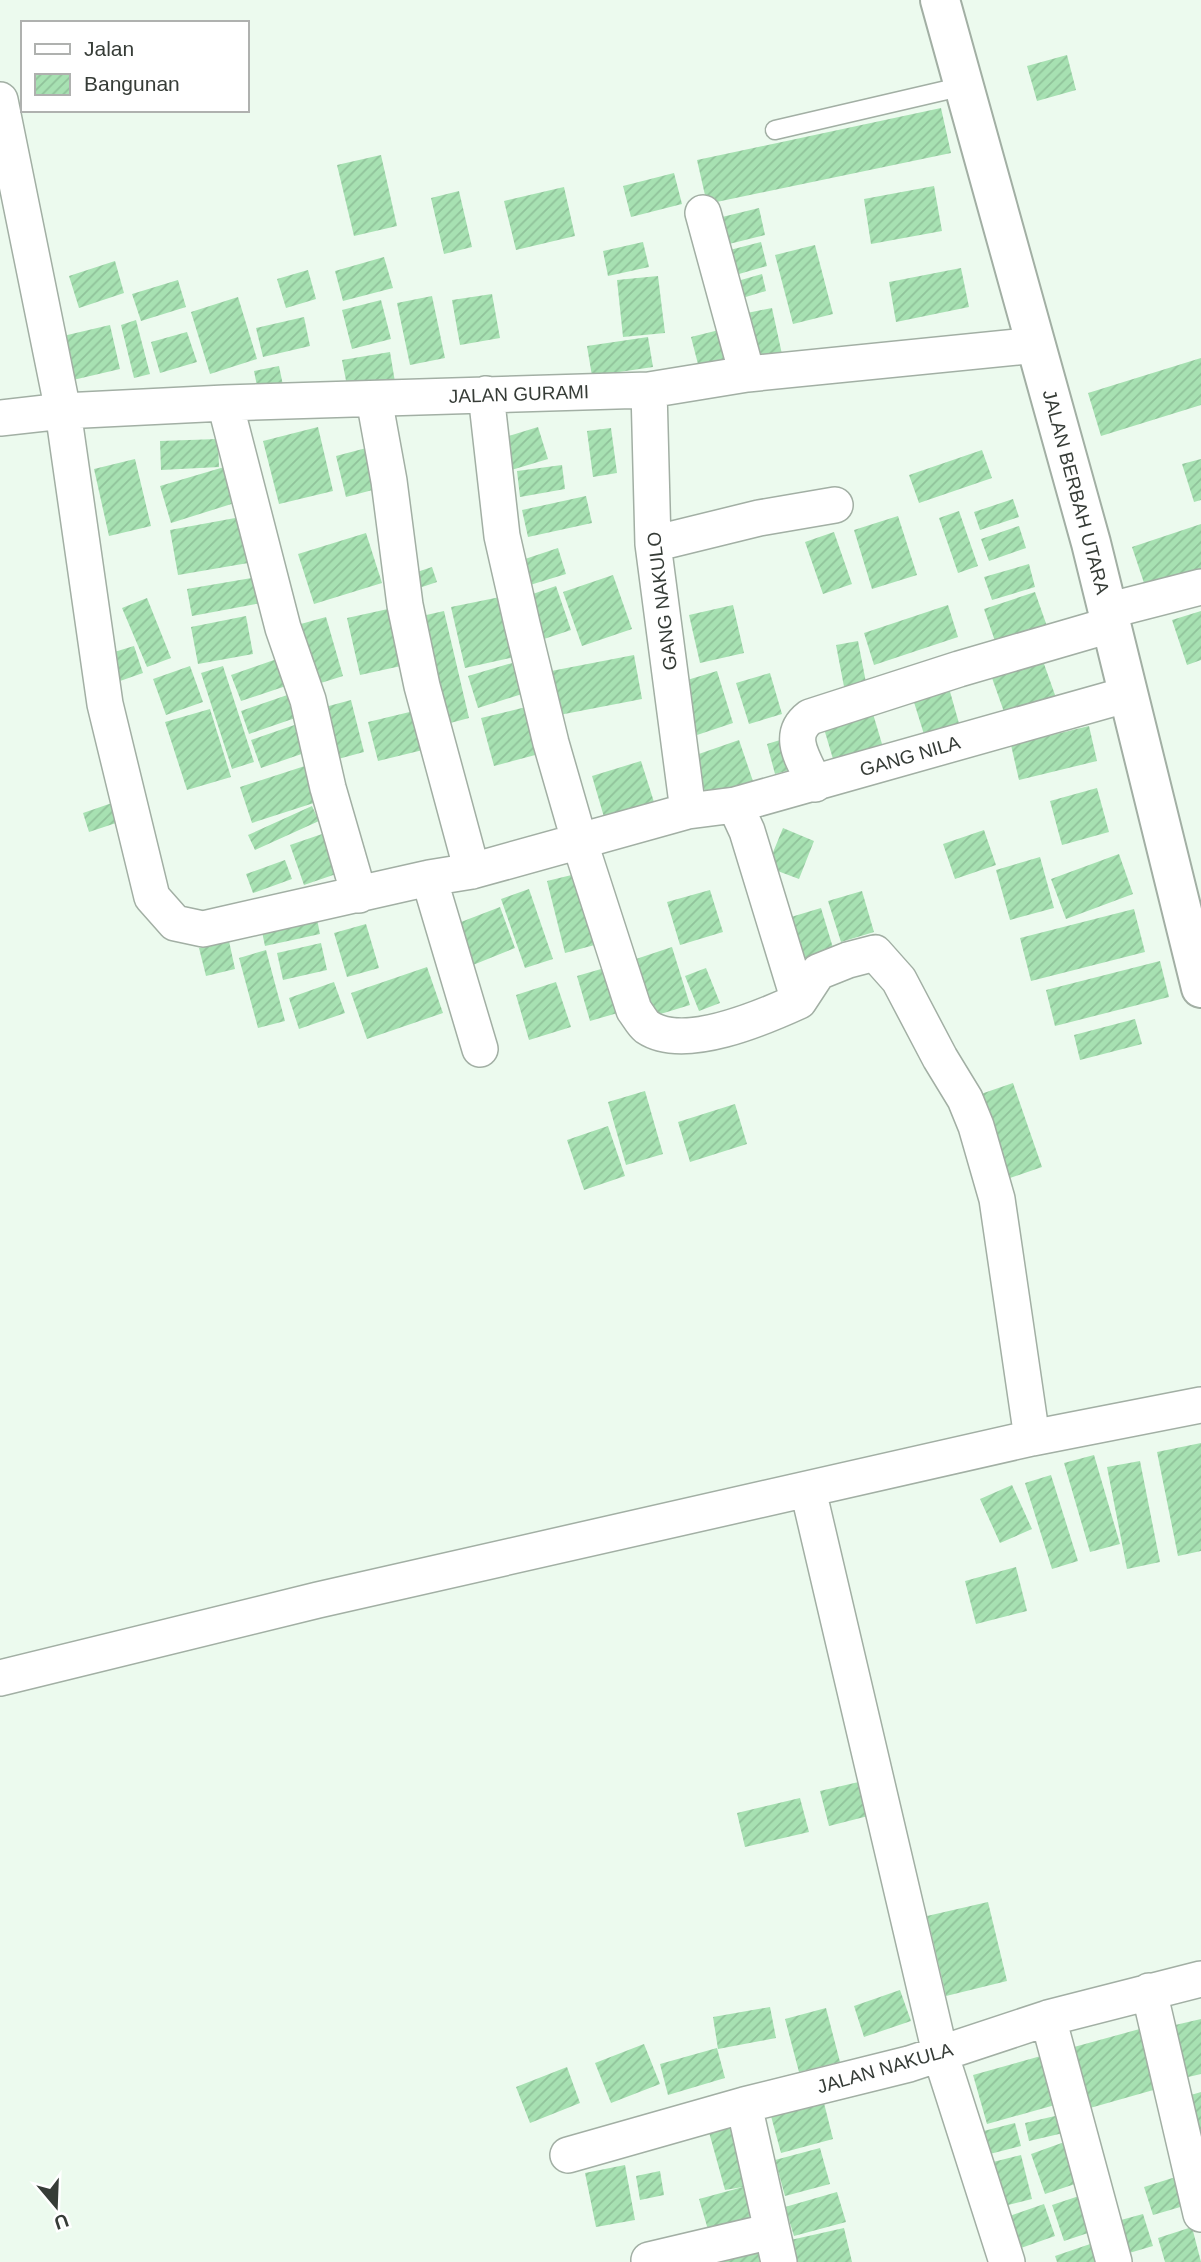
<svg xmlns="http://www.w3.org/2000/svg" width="1201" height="2262" font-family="Helvetica,sans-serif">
<defs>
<pattern id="building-hatch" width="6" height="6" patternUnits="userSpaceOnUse" patternTransform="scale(1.75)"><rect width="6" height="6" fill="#a7e1b2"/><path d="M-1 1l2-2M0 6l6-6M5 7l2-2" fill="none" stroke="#90c29a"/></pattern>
</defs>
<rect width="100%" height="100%" fill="#ecfaee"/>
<!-- building -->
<path fill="url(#building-hatch)" d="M1067 55 1076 90 1037 101 1027 66Z
M941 108 951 153 707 204 697 160Z
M381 155 397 226 354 236 337 165Z
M674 173 682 204 631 217 623 186Z
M934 186 942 231 871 244 864 199Z
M564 187 575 236 516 250 504 201Z
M459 191 472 247 444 254 431 198Z
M759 208 765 235 725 245 718 218Z
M643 242 649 267 608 276 603 251Z
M761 242 767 266 732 276 726 251Z
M815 245 833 314 793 324 775 255Z
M384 257 393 288 343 301 335 271Z
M115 261 124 293 79 308 69 276Z
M961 268 969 307 896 322 889 282Z
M308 270 316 299 286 308 277 279Z
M762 274 766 291 739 299 734 282Z
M658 276 665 333 623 337 617 280Z
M178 280 186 307 141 321 132 294Z
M492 294 500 338 460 345 452 300Z
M432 296 445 358 410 365 397 303Z
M238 297 257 359 210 374 191 312Z
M381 300 391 339 352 349 342 310Z
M772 308 783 359 758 364 747 313Z
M304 317 310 346 263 357 256 328Z
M136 320 150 374 134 378 121 325Z
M110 325 120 369 73 380 63 336Z
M727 328 736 364 700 372 691 337Z
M187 332 197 362 160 373 151 342Z
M648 337 653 367 592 376 587 346Z
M390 352 395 382 348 391 342 360Z
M1201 358V405L1101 436 1088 393Z
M279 366 285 395 260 401 254 371Z
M318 427 333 491 279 504 263 441Z
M538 427 548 459 505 472 496 440Z
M611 428 617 473 593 477 587 431Z
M218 439 219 467 161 470 160 441Z
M374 446 384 487 346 497 336 456Z
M982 450 992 478 919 503 909 475Z
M135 459 151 526 109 536 94 469Z
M1201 459V500L1194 502 1182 464Z
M231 465 241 501 171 523 160 486Z
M562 465 565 489 520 497 517 471Z
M586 496 592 523 528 537 522 510Z
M1013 499 1019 517 980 530 974 512Z
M959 511 978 566 958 573 939 518Z
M246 516 254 562 178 575 170 530Z
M898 516 917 575 872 589 854 530Z
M1201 524V575L1147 592 1132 547Z
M1019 526 1026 548 989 561 981 539Z
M834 532 852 584 823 594 805 542Z
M366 533 382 583 314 604 298 554Z
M558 548 566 574 530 585 522 560Z
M1029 564 1035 587 992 600 984 577Z
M432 567 437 582 410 591 405 576Z
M613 575 632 629 582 646 563 592Z
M257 577 261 603 192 616 187 589Z
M556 586 571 630 541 640 527 596Z
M1035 592 1049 632 998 650 984 609Z
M505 596 519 656 465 668 451 607Z
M147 598 171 658 147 667 122 608Z
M733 605 744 653 700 663 689 615Z
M948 605 958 637 874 665 864 633Z
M388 609 401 666 360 675 347 618Z
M444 611 469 718 439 726 413 618Z
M1201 611V660L1187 665 1172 620Z
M246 616 253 654 198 664 191 627Z
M326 617 343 676 308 687 290 627Z
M858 641 868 693 846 697 836 645Z
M134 646 143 673 120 681 111 653Z
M634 655 642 699 554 716 546 672Z
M277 659 286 686 241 701 231 675Z
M1043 661 1060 709 1009 726 992 678Z
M512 663 522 694 478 708 468 676Z
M190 666 203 702 166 715 153 679Z
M223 666 254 762 232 769 201 673Z
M717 671 733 723 691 737 674 684Z
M770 673 782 714 749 724 736 683Z
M949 688 962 734 927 744 913 699Z
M296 692 304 715 249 734 241 711Z
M351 700 364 752 327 762 314 710Z
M526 707 539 754 494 766 481 718Z
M871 707 885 754 836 769 822 722Z
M210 709 231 777 187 790 165 722Z
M418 710 427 749 378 761 368 722Z
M306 721 316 749 261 768 251 740Z
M1089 726 1097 761 1019 780 1011 745Z
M790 737 798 768 775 774 767 744Z
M739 740 756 790 710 806 693 756Z
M641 761 654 802 604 817 592 776Z
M308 765 320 801 252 823 240 787Z
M1097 788 1109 832 1062 845 1050 801Z
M112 803 119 822 89 832 83 813Z
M312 806 319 821 255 850 248 835Z
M783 828 814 841 799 879 767 867Z
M984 830 996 865 955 879 943 844Z
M325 833 339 873 304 885 290 845Z
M1119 854 1133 894 1066 919 1051 879Z
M1040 857 1054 908 1010 920 996 870Z
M285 860 292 879 253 893 246 874Z
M584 872 602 943 565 953 547 881Z
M529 889 553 959 525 968 501 899Z
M710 890 723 932 680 945 667 902Z
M862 891 874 932 841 942 828 901Z
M500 907 515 948 463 969 448 927Z
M821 908 834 951 803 960 791 917Z
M1134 909 1145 952 1031 981 1020 938Z
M316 914 320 934 265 946 261 927Z
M366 924 379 968 347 977 334 933Z
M229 941 235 969 206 976 199 948Z
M321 943 327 970 283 980 277 953Z
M672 947 690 1005 644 1019 627 962Z
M266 950 285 1021 258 1028 239 958Z
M1160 961 1169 997 1055 1026 1046 990Z
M427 967 443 1013 367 1039 351 993Z
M608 967 621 1012 590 1021 577 976Z
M706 968 720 1003 699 1011 685 976Z
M334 982 345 1013 299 1029 289 998Z
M556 982 571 1027 529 1040 516 995Z
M1135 1019 1142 1044 1080 1060 1074 1035Z
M1013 1083 1042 1167 1004 1180 975 1096Z
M645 1091 663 1154 626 1165 608 1102Z
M735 1104 747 1144 690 1162 678 1122Z
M608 1126 625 1176 584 1190 567 1140Z
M1201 1443V1551L1178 1556 1157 1452Z
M1094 1455 1120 1544 1090 1552 1064 1463Z
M1140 1461 1160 1562 1127 1569 1107 1467Z
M1051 1475 1078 1561 1052 1569 1025 1483Z
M1012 1485 1032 1529 1000 1543 980 1499Z
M1016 1567 1027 1611 976 1624 965 1581Z
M863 1781 872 1815 829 1826 820 1791Z
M800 1798 809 1832 745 1847 737 1813Z
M988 1902 1007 1981 946 1996 927 1916Z
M900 1990 911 2021 864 2037 854 2006Z
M770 2007 776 2038 718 2049 713 2017Z
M826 2008 840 2062 799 2072 785 2019Z
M1201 2019V2074L1184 2078 1171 2026Z
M1147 2027 1164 2087 1090 2108 1074 2047Z
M644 2044 660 2084 611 2103 595 2063Z
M717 2048 725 2078 668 2095 660 2064Z
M1048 2054 1062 2103 987 2124 973 2075Z
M567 2067 580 2103 530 2123 516 2087Z
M821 2091 833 2139 781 2153 768 2105Z
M1201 2092V2135H1200L1191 2095Z
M1068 2113 1072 2131 1029 2141 1025 2123Z
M732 2118 758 2218 709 2233 699 2199 743 2187 725 2190 707 2125Z
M1015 2123 1021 2146 978 2157 972 2134Z
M1070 2140 1084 2181 1045 2194 1031 2154Z
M820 2148 830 2184 785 2196 775 2160Z
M1021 2155 1032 2199 996 2208 985 2164Z
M625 2165 635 2220 596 2227 585 2173Z
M660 2171 664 2195 640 2200 636 2176Z
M1185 2174 1194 2203 1153 2215 1144 2187Z
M837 2192 846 2222 794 2236 785 2207Z
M1088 2193 1100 2229 1064 2241 1052 2205Z
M1044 2204 1055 2236 1015 2250 1004 2218Z
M1143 2214 1153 2246 1119 2256 1110 2223Z
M1192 2227 1201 2262H1165L1158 2238Z
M844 2228 852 2262H791L786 2241Z
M1096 2242 1103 2262H1057L1055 2256Z
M757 2248 762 2262H724L723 2260Z"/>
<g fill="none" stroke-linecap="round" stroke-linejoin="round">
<!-- lane casing -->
<g stroke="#a2afa4" stroke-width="21">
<path id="lane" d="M775 130 964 86"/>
</g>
<!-- street casing -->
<g stroke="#a2afa4" stroke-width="38">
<path id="street" d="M0 100 63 411 105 704 152 897 175 923 203 929 429 878 472 871 688 811 735 805 1129 694
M703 213 747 374
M649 390 653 544 688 811
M486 394 502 536 522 624 551 743 579 840 634 1010C638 1015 642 1023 647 1027 684 1052 764 1017 799 1001
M374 399 389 481 405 605 422 686 472 871
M225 403 283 628 308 700 328 788 359 895
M0 418 63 411 225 403 649 390 747 374 1037 345
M653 544 759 518 835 505
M1107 611 1201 587
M815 784C804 760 785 736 810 717L959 669 1110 625
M735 805 747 831 799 1001 818 972 848 960 875 953 899 980 940 1058 965 1099 976 1126 997 1199 1032 1438
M429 878 480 1049
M808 1490 940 2053 1007 2262
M0 1678 318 1600 1032 1438 1201 1405
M1149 1991 1201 2214
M1048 2018 1114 2262
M744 2105 779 2262
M568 2155 744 2105 909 2064 1048 2018 1201 1979
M649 2260 772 2231"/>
</g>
<!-- secondary casing -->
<g stroke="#a2afa4" stroke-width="42">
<path id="secondary" d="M940 0 1091 543 1201 988"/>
</g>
<!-- lane -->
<use href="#lane" stroke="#fff" stroke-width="18"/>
<!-- street -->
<use href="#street" stroke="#fff" stroke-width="35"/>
<!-- secondary -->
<use href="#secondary" stroke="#fff" stroke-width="38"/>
</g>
<g text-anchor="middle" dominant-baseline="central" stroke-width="5" stroke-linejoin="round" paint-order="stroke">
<!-- street labels -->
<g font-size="19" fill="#363c37" stroke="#fff">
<text transform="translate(519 394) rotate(-2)">JALAN GURAMI</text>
<text transform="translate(1076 492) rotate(75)">JALAN BERBAH UTARA</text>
<text transform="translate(662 601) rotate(-97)">GANG NAKULO</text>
<text transform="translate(910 756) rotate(-16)">GANG NILA</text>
<text transform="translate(885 2068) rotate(-16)">JALAN NAKULA</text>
</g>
</g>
<!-- legend -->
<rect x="21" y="21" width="228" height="91" fill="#ffffff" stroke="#afb1af" stroke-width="2"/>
<rect x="35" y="44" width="35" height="10" fill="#ffffff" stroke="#afb1af" stroke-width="2"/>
<text x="84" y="56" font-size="21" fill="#363c37">Jalan</text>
<rect x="35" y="74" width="35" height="21" fill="url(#building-hatch)" stroke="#afb1af" stroke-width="2"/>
<text x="84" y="91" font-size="21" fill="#363c37">Bangunan</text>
<!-- north arrow -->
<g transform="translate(56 2206) rotate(161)" stroke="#ffffff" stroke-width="5" paint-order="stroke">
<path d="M0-5L12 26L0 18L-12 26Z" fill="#363c37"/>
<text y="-10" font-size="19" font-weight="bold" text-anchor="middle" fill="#363c37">U</text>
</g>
</svg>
